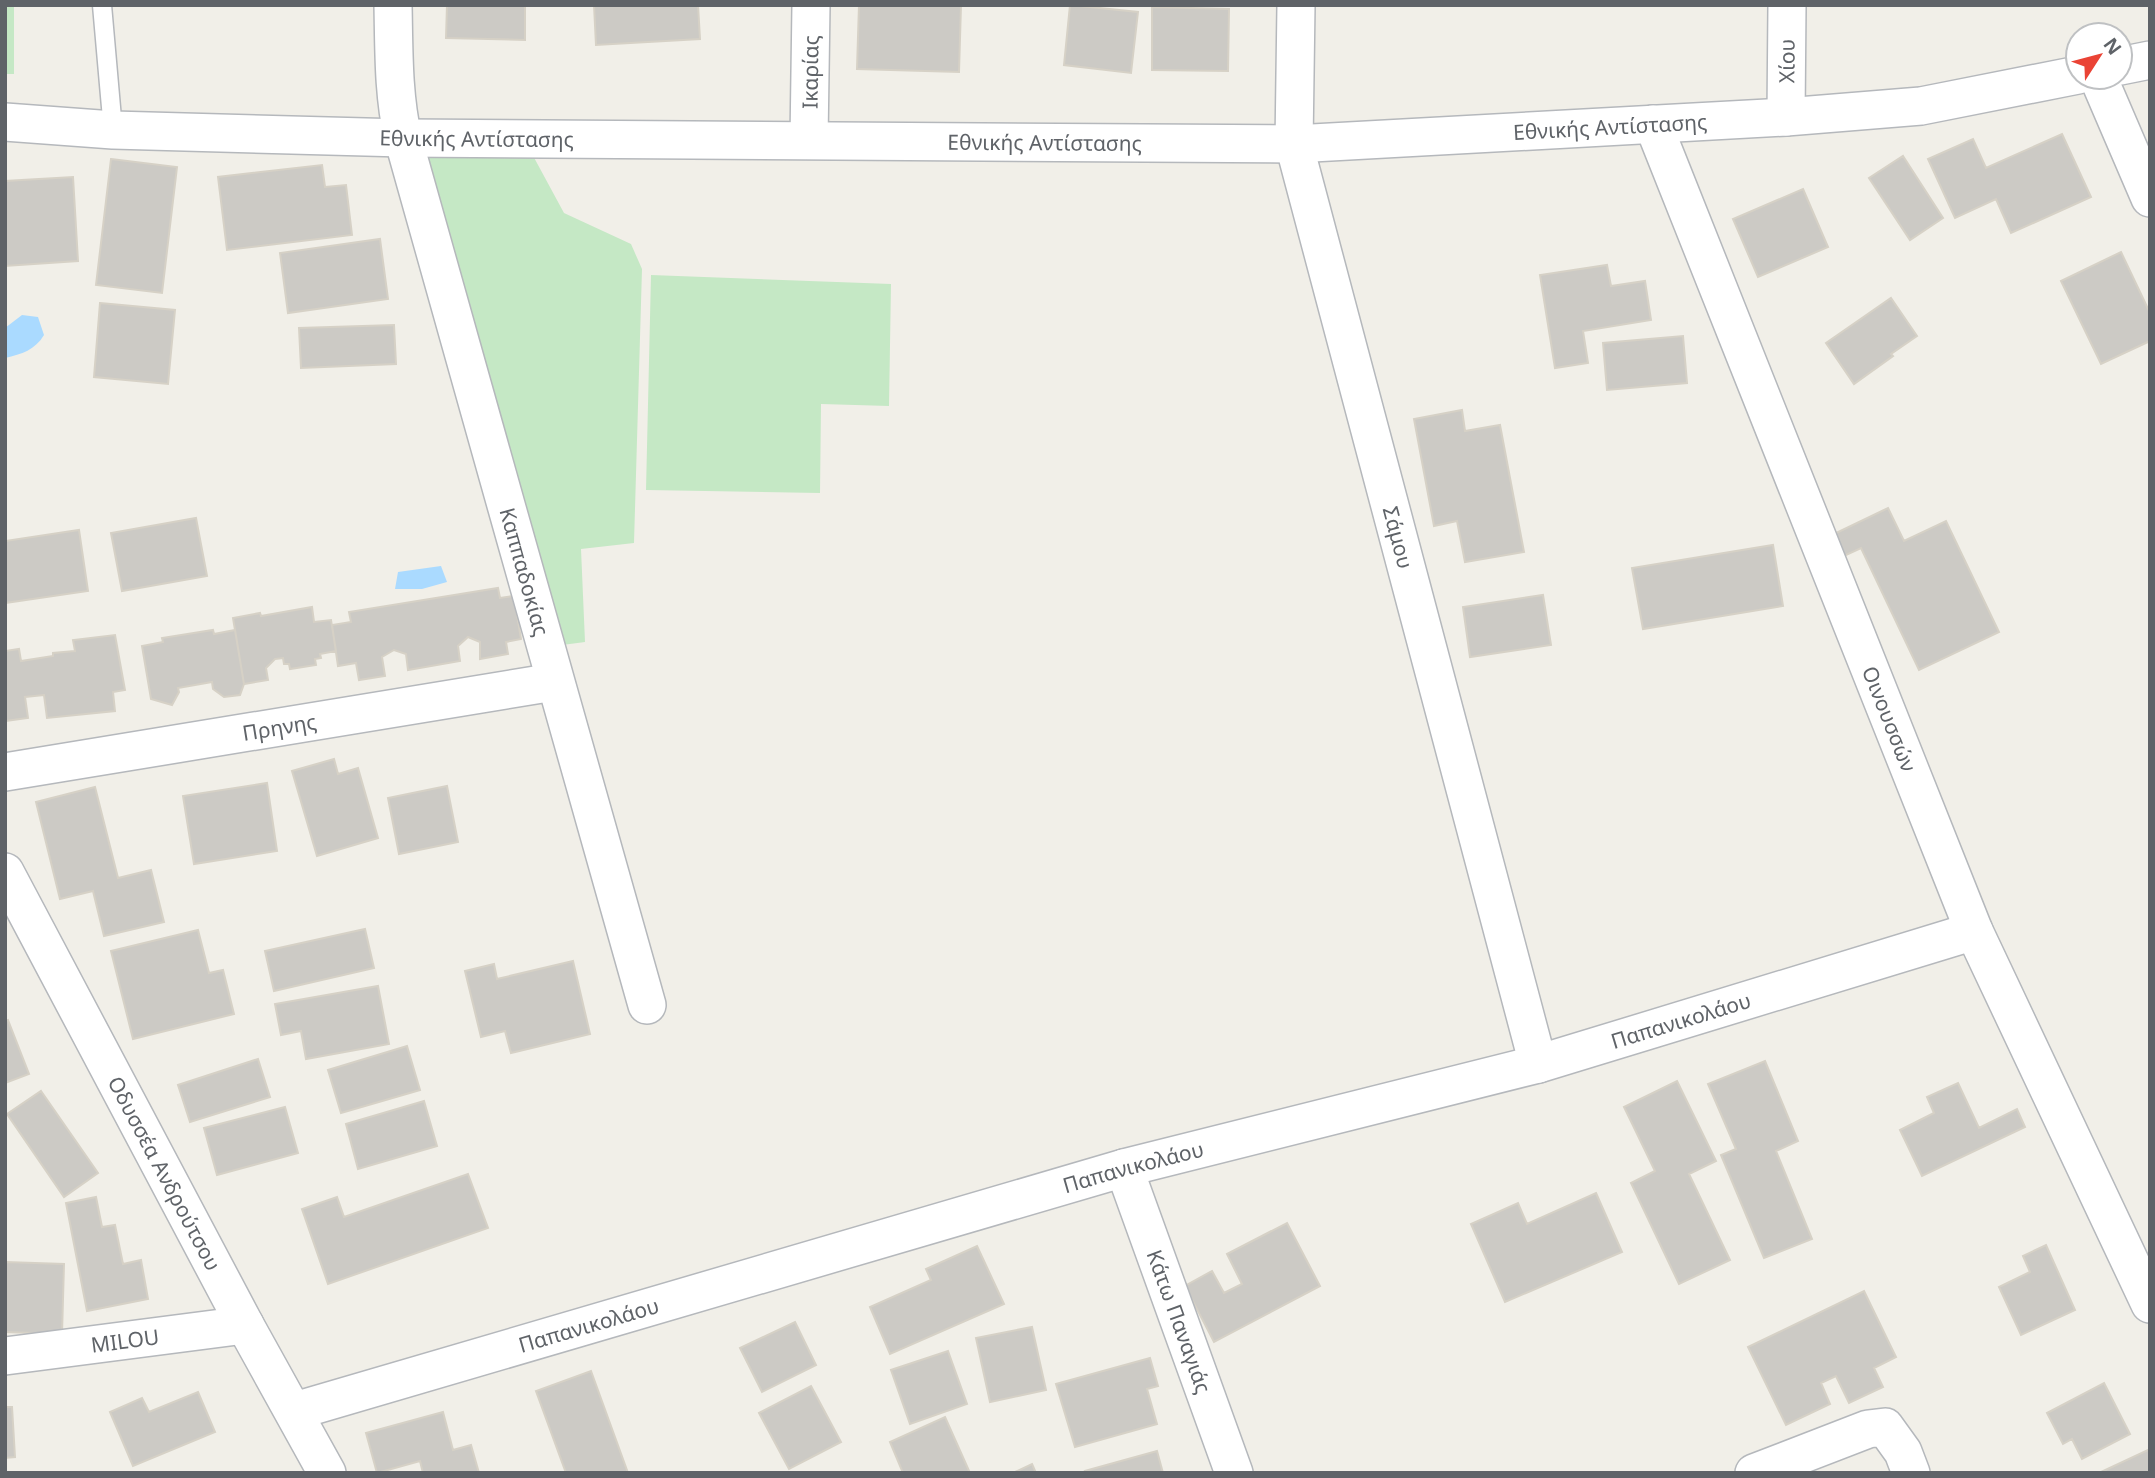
<svg xmlns="http://www.w3.org/2000/svg" width="2155" height="1478" font-family="'Noto Sans',sans-serif">
<rect width="100%" height="100%" fill="#f1efe8"/>
<!-- green -->
<path fill="#c5e8c5" d="M5 5H14V74H5Z
M531 152 564 213 631 244 642 269 634 543 581 549 585 642 547 647 402 154Z
M651 275 891 284 889 406 821 404 820 493 646 490Z"/>
<!-- water -->
<path fill="#aadaff" d="M22 315 38 317 44 335C35 350 22 354 5 358V328Z
M441 566 447 582 422 589H395L398 572Z"/>
<!-- building -->
<path fill="#cccac5" stroke="#d6d1c6" stroke-width="2" d="M447 5H525V40L446 38Z
M594 5H698L700 39 596 45Z
M859 5H961L959 72 857 69Z
M1070 5 1138 12 1131 73 1064 65Z
M1152 7 1229 9 1228 71 1152 70Z
M2062 134 2091 197 2011 233 1996 199 1955 218 1928 159 1973 139 1986 168Z
M1903 156 1943 218 1910 240 1869 178Z
M111 159 177 167 162 293 96 285Z
M322 165 325 187 346 185 352 235 227 250 218 177Z
M73 177 78 261 5 266V181Z
M1803 189 1828 247 1758 277 1733 219Z
M380 239 388 299 288 313 280 253Z
M2121 252 2150 313V341L2101 364 2061 281Z
M1607 265 1611 286 1645 281 1651 320 1583 331 1588 363 1555 368 1540 275Z
M1891 298 1917 336 1891 354 1893 356 1854 384 1826 343Z
M100 303 175 310 168 384 94 377Z
M394 325 396 364 301 368 299 328Z
M1683 336 1687 383 1607 390 1603 343Z
M1462 410 1465 431 1500 425 1524 552 1465 562 1457 521 1434 526 1414 419Z
M1888 508 1904 541 1946 521 1999 632 1919 670 1861 548 1844 556 1834 534Z
M196 518 207 576 122 591 111 533Z
M79 530 88 591 5 603V541Z
M1773 545 1783 606 1643 629 1632 568Z
M498 588 500 598 514 596 521 639 506 642 508 654 480 659V642L468 637 458 646 460 661 408 670 406 654 394 650 382 657 385 676 359 680 356 663 338 666 332 625 351 622 349 612Z
M1543 595 1551 645 1470 657 1463 607Z
M312 607 314 622 331 620 336 651 320 654 321 658 315 659 316 665 290 669 289 664H284L283 658 275 659 266 668 268 680 244 684 233 618 260 613 261 616Z
M213 630 214 634 235 630 244 684 240 695 224 697 213 689 212 682 178 688 179 692 172 705 151 699 142 646 163 642 162 638Z
M115 635 125 690 113 692 115 711 47 718 44 695 25 697 28 718 5 721V651L19 649 21 661 53 656V653L75 651 73 640Z
M334 759 338 774 358 768 378 838 317 856 292 771Z
M267 783 277 851 194 864 183 796Z
M447 786 458 842 399 854 388 798Z
M95 787 118 878 151 870 164 922 104 936 93 891 60 899 36 802Z
M365 929 374 968 274 991 265 951Z
M198 930 209 973 223 970 234 1014 133 1039 111 951Z
M573 961 590 1034 511 1053 505 1031 481 1037 465 971 494 964 497 979Z
M378 986 389 1044 306 1059 301 1031 281 1035 275 1004Z
M8 1020 29 1074 5 1083V1021Z
M407 1046 420 1090 341 1113 328 1070Z
M258 1059 270 1097 190 1122 178 1085Z
M1765 1061 1798 1141 1776 1151 1812 1239 1764 1258 1721 1155 1736 1149 1708 1084Z
M1677 1081 1716 1161 1689 1174 1730 1260 1679 1284 1631 1183 1655 1171 1624 1107Z
M1958 1083 1979 1128 2017 1109 2025 1127 1922 1176 1900 1130 1934 1113 1927 1097Z
M41 1091 98 1173 64 1197 7 1114Z
M424 1101 437 1146 358 1169 346 1124Z
M285 1107 298 1153 217 1175 204 1128Z
M468 1174 488 1228 328 1284 302 1209 337 1197 344 1217Z
M1596 1193 1622 1252 1505 1302 1471 1224 1518 1203 1527 1224Z
M96 1197 102 1227 115 1225 123 1264 141 1260 148 1299 87 1311 66 1203Z
M1287 1223 1320 1286 1214 1342 1185 1286 1212 1271 1224 1293 1242 1284 1227 1254Z
M2046 1245 2075 1310 2021 1335 1999 1287 2030 1272 2023 1256Z
M977 1246 1004 1304 890 1354 870 1307 931 1280 926 1269Z
M5 1262 64 1264 62 1334 5 1332Z
M1864 1291 1896 1357 1874 1368 1883 1387 1849 1403 1836 1376 1821 1383 1830 1404 1786 1425 1748 1347Z
M795 1322 816 1365 762 1392 740 1348Z
M1032 1327 1046 1390 990 1402 976 1338Z
M948 1351 967 1404 910 1424 891 1370Z
M1150 1358 1158 1386 1147 1389 1157 1424 1075 1447 1056 1384Z
M591 1371 628 1473H566L536 1391Z
M2104 1383 2130 1434 2082 1459 2072 1439 2063 1444 2047 1413Z
M811 1386 841 1442 789 1469 759 1413Z
M198 1392 215 1432 133 1466 110 1412 142 1398 149 1412Z
M5 1407H12L15 1457 5 1458Z
M443 1412 453 1450 471 1445 479 1473H423L420 1461 377 1473 366 1433Z
M945 1417 970 1473H903L890 1442Z
M2150 1449V1473H2099Z
M1157 1451 1163 1473H1086L1085 1471Z
M1032 1464 1036 1473H1013Z"/>
<g fill="none" stroke-linecap="round" stroke-linejoin="round">
<!-- lane casing -->
<g stroke="#b5b8bc" stroke-width="21">
<path id="lane" d="M102 5 113 130"/>
</g>
<!-- street casing -->
<g stroke="#b5b8bc" stroke-width="40">
<g id="street">
<path id="s1" d="M393 5C394 50 393 94 403 138 485 427 564 716 647 1005"/>
<path id="s2" d="M1296 5 1294 144 1538 1064"/>
<path d="M2120 66 2150 60"/>
<path d="M2098 77 2150 198"/>
<path id="s3" d="M1786 117 1787 5"/>
<path id="s4" d="M5 122 113 130 403 138 1294 144 1786 117 1921 106 2078 75"/>
<path id="s5" d="M1653 124 1974 931 2150 1304"/>
<path id="s6" d="M809 140 811 5"/>
<path id="s7" d="M5 772 554 682"/>
<path id="s8" d="M5 872 245 1325 327 1473"/>
<path id="s9" d="M1124 1168 1234 1473"/>
<path id="s10" d="M5 1356 245 1325"/>
<path id="s11" d="M295 1411 1124 1168 1538 1064 1974 931"/>
<path d="M1754 1473 1868 1429 1885 1427 1903 1452 1911 1473"/>
</g>
</g>
<!-- lane -->
<use href="#lane" stroke="#fff" stroke-width="18"/>
<!-- street -->
<use href="#street" stroke="#fff" stroke-width="37"/>
</g>
<g text-anchor="middle" dominant-baseline="central" stroke-width="6" stroke-linejoin="round" paint-order="stroke">
<!-- street labels -->
<g font-size="21" fill="#5f6368" stroke="#fff">
<text stroke="none"><textPath href="#s3" startOffset="56">Χίου</textPath></text>
<text stroke="none"><textPath href="#s6" startOffset="68">Ικαρίας</textPath></text>
<text stroke="none"><textPath href="#s4" startOffset="1606">Εθνικής Αντίστασης</textPath></text>
<text stroke="none"><textPath href="#s4" startOffset="472">Εθνικής Αντίστασης</textPath></text>
<text stroke="none"><textPath href="#s4" startOffset="1040">Εθνικής Αντίστασης</textPath></text>
<text stroke="none"><textPath href="#s2" startOffset="546">Σάμου</textPath></text>
<text stroke="none"><textPath href="#s1" startOffset="584">Καππαδοκίας</textPath></text>
<text stroke="none"><textPath href="#s5" startOffset="640">Οινουσσών</textPath></text>
<text stroke="none"><textPath href="#s7" startOffset="278">Πρηνης</textPath></text>
<text stroke="none"><textPath href="#s11" startOffset="1440">Παπανικολάου</textPath></text>
<text stroke="none"><textPath href="#s11" startOffset="873">Παπανικολάου</textPath></text>
<text stroke="none"><textPath href="#s8" startOffset="341">Οδυσσέα Ανδρούτσου</textPath></text>
<text stroke="none"><textPath href="#s9" startOffset="163">Κάτω Παναγιάς</textPath></text>
<text stroke="none"><textPath href="#s11" startOffset="306">Παπανικολάου</textPath></text>
<text stroke="none"><textPath href="#s10" startOffset="121">MILOU</textPath></text>
</g>
</g>
<!-- border -->
<rect width="2155" height="1478" fill="none" stroke="#5f6368" stroke-width="14"/>
<!-- north arrow -->
<g transform="translate(2099 56) rotate(54)"><circle r="33" fill="#ffffff" stroke="#bfc1c3" stroke-width="2"/>
<path d="M0-5L12 26L0 18L-12 26Z" fill="#ea4335"/>
<text y="-10" font-size="19" font-weight="bold" text-anchor="middle" fill="#5f6368">N</text>
</g>
</svg>
